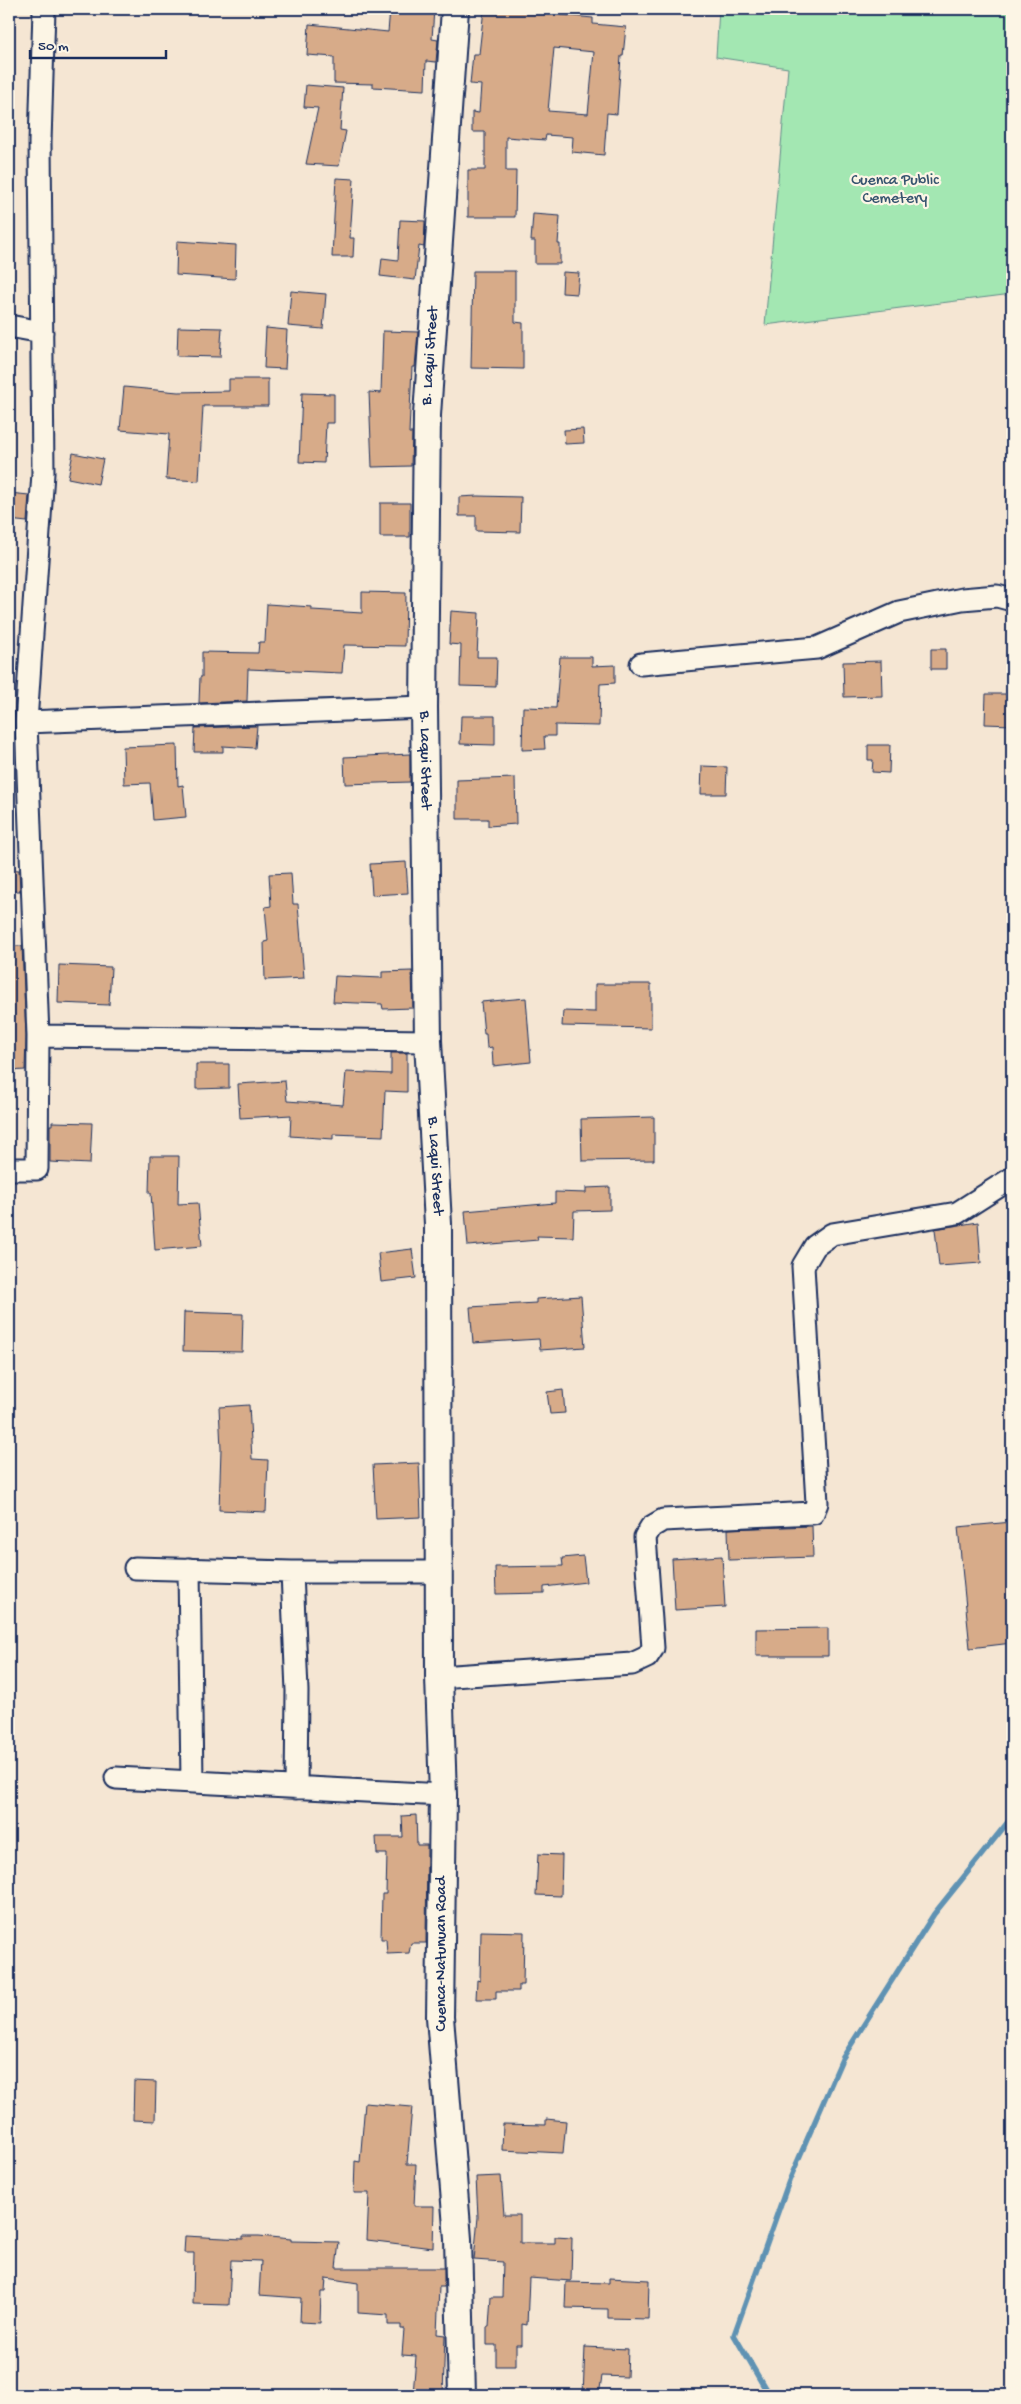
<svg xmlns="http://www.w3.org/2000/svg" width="1021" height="2404" font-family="'Gochi Hand',sans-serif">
<rect width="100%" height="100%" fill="#f5e6d3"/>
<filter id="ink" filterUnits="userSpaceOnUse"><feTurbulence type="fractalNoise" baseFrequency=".02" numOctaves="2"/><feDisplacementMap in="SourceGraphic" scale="10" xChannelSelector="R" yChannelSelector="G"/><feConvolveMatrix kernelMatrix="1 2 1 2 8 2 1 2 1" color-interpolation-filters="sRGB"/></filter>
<g filter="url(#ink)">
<!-- green -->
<path fill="#a3e7b2" stroke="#5f8b88" d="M719 9H1012V294L765 325 788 68 716 57Z"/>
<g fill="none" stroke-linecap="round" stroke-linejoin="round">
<!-- stream -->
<path stroke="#5e92b3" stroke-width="5.5" d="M769 2395 734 2335 789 2181 842 2059 934 1914 1012 1817"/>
</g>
<!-- building -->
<path fill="#d7ab89" stroke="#1b2f5e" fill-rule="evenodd" d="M390 9H434L432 39 438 40 436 62 426 61 425 90 373 87V84L334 83V57L307 55 309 24 388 32Z
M484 9H561V15L593 18V24L626 27 623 56H621L617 114 607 113 604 155 572 152 573 137 546 135 545 140 506 137V171H516L515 217H468V170H485V132H472V112L479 113 481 85 470 84 473 54H479ZM554 48 594 52 588 114 548 111Z
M306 85 343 88 340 130 346 131 339 166 306 164 318 108 304 107Z
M336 178 354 179 350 238H354L353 257H332Z
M533 214 560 216 558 244H560V264H535V241H531Z
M400 220 425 221 424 247 419 246 415 280 380 276 382 258 398 260Z
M177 241 236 245 235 279 176 275Z
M473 271H515V322L523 323V369L471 368Z
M563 272 579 273 577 294 562 293Z
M291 291 326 294 323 329 288 326Z
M178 327 222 328 220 357 177 356Z
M266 328 287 330 285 369 264 368Z
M383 331 418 332 415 367H412L409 433H412L411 466 372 467 369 392 381 393Z
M229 379H268V406H203L199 481 166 479 169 434 120 430 124 387 178 392 229 391Z
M302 393 334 394V423H326L324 463 299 462Z
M583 429 584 443 565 444 564 430Z
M73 453 103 459 98 484 68 478Z
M9 493 29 495 27 522 9 520Z
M477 496 521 497 520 532 476 531V516H459V497Z
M380 503H410V537H380Z
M362 592 406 593 405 646 344 645 342 673 248 669 247 701 199 703 200 677H202V652L258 653 259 642H265L267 604 312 607V610L362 613Z
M451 611 479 613 477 657H497L496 687 460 686 461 645 449 644Z
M931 649H946V669H931Z
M560 657H592V666L615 665V683L600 684 599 726 555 725V736H544L545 749 522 750 523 707 556 708Z
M881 661 882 696 844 697 843 662Z
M986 694H1012V725L985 724Z
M461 716H495V745L460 744Z
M257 726 255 748 223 746V752H194L195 728Z
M177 745 178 786 183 785 186 817 153 820 150 783 124 784 123 747Z
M868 745H890L889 773 872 772 873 760H868Z
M410 754V782L345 784 344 757Z
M702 766 727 767 726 794H701Z
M515 778 516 824 488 826V819H457V780Z
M406 862 408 893 372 895 370 864Z
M9 869 19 870 20 891H9Z
M291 873 293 904H298L304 978 265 980 264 942 268 941 265 907 271 906 269 874Z
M9 946H22L26 1036 25 1070 9 1071Z
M59 965 111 967 109 1005 58 1003Z
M412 971 413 1008 383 1009 382 1004 333 1002 335 976 382 978V972Z
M595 984H651V1028L562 1026 563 1011 595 1012Z
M526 998 531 1062 493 1066 492 1047 487 1048 486 1034H484L481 1002Z
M391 1053H407V1092L385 1091 383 1136 333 1134V1139L290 1136 291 1115 240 1118 238 1084 285 1081 287 1101 343 1105 346 1072 391 1074Z
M196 1064H229V1088L196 1089Z
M654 1117V1160L582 1161 581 1119Z
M52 1122 92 1123 90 1164 50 1162V1125H52Z
M150 1156H179L178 1204 198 1203 202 1246 155 1250 151 1193H149Z
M610 1187V1210L574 1211 573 1237 537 1236 538 1240 468 1246 465 1211 555 1203V1192L586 1193V1188Z
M978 1222 981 1263 939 1266 935 1229Z
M412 1249 416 1278 381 1282 378 1253Z
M581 1296 585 1347 540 1350 539 1339 473 1343 470 1307 536 1303V1299Z
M184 1312 243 1314 242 1352 183 1351Z
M563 1390 565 1413 550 1414 547 1392Z
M249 1405 252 1459 268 1460 266 1512 219 1510 221 1449 219 1407Z
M419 1463 421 1517 376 1519 373 1465Z
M1012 1522V1643L970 1648 958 1527Z
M812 1526 813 1557 729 1560 728 1529Z
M583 1556 586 1582 544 1587V1593L496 1594 495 1567 563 1566 562 1558Z
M722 1556 725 1607 675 1610 672 1559Z
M828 1628V1656H756V1629Z
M416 1815 417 1845H427L426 1943H411L409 1953 387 1954 386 1939H381L382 1894H386L387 1854H377L376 1837H403L402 1816Z
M538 1854 562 1855 561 1896 536 1895Z
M481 1931 524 1932 523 1985H519V1991H496V1999H476L477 1980 480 1981Z
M134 2081 156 2082 155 2121 133 2120Z
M365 2103 412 2107 407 2164H416L414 2206H434L433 2248 367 2240 369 2193H354L355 2161 360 2162Z
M546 2119 566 2121 563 2153 502 2150 503 2124 546 2125Z
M501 2176 504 2215H520V2243H555V2237L572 2238 571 2281 529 2278 527 2325 522 2324V2345H516V2366H496V2345H487V2327H489L491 2297H502L503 2262 474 2260 478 2217 476 2177Z
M185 2236 243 2239V2236H259L291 2239V2241L339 2242 336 2268H444V2287H439L437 2334 445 2335 443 2395H413L416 2356 402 2355 404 2329H401V2325H388V2315L358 2313V2283L326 2278 325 2292H321L320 2323 300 2322 301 2298 259 2295 261 2261 231 2260 229 2305 193 2304 194 2253H184Z
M609 2278 649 2280 648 2319 608 2318V2309L565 2308 566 2282 609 2283Z
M585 2347 628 2349 627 2377 602 2376 599 2395H583Z"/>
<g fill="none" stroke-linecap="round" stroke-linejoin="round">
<!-- minor casing -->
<g stroke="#1b2f5e" stroke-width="25">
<path id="minor" d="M9 326 42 332
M641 664 817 648 899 612 962 599 997 596 1012 600
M26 722 424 707
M38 1036 428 1041
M9 1169H37L38 1036 26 722 43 473 40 142 44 9
M135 1568 292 1572H439
M189 1569 192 1782
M292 1572 297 1691 296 1788
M439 1677 632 1664 647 1657 653 1648 645 1537 651 1527 663 1520 813 1513 817 1503 803 1266 815 1246 832 1234 957 1213 1012 1178
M116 1778 443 1795"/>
</g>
<!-- major casing -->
<g stroke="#1b2f5e" stroke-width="30">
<g id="major">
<path id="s1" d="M455 9 427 415 424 707 428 1041 438 1224 439 1677 443 1795 440 2017 458 2239 462 2395"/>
</g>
</g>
<!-- minor -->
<use href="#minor" stroke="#fcf5e5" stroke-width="21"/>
<!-- major -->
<use href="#major" stroke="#fcf5e5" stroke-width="26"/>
</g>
</g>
<g text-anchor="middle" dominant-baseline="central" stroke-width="4.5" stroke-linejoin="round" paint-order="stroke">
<!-- park labels -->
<g font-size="16" fill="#36546f" stroke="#fcf5e5">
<text x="895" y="181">Cuenca Public<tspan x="895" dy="18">Cemetery</tspan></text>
</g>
<!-- street labels -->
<g font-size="16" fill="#1b2f5e" stroke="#fcf5e5">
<text transform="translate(431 356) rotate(-86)">B. Laqui Street</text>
<text stroke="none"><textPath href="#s1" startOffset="752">B. Laqui Street</textPath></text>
<text stroke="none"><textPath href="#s1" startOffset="1158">B. Laqui Street</textPath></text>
<text transform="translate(442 1954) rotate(-90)">Cuenca-Natunuan Road</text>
</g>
</g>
<!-- margin -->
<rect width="1021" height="2404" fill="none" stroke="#fcf5e5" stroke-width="30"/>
<rect x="15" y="15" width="991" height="2374" fill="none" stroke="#1b2f5e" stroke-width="2" filter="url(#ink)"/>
<!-- scale -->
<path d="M30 50v8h136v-8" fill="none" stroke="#1b2f5e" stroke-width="2.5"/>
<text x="38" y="50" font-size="15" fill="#1b2f5e" stroke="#fcf5e5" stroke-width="4" paint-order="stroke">50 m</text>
</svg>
